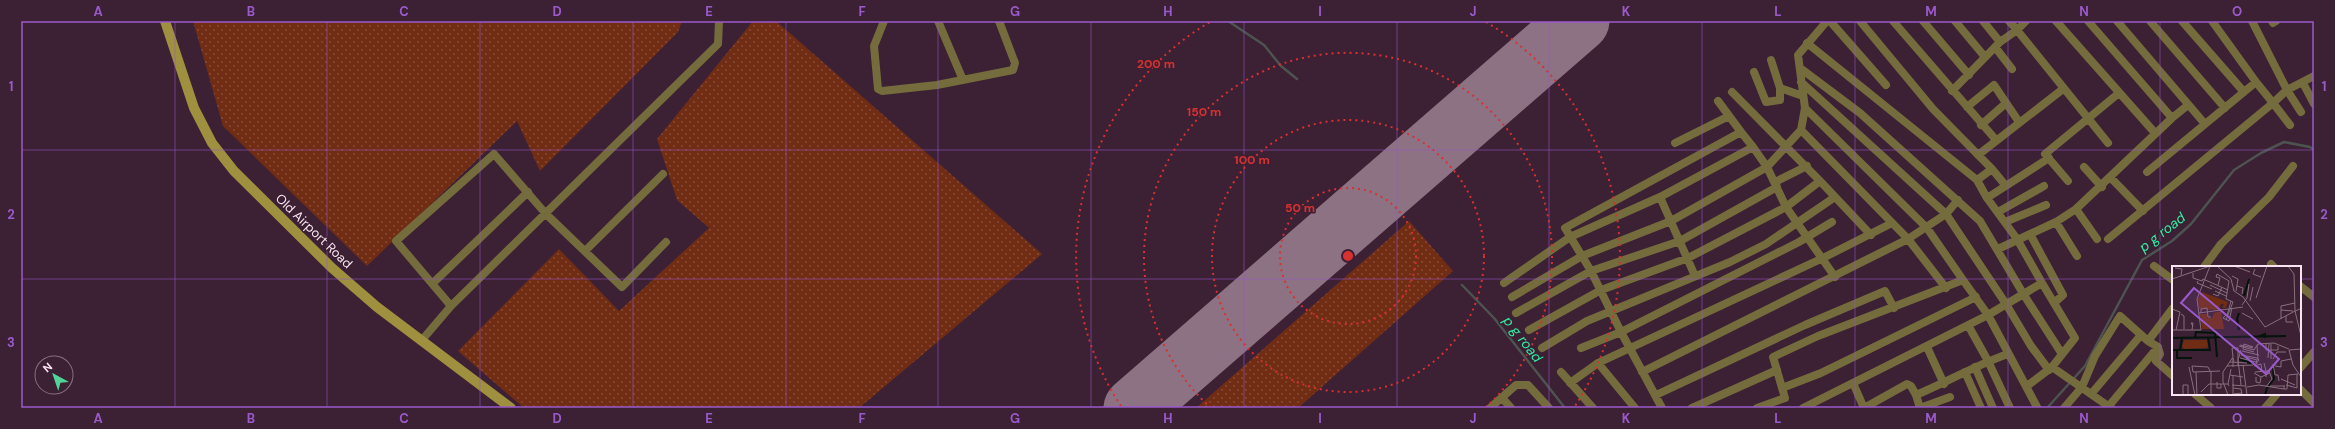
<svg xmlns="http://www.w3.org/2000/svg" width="2335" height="429" font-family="'DM Sans',sans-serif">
<defs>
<pattern id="grass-dots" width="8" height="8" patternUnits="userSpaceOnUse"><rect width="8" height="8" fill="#712d14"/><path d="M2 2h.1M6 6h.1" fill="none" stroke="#864b37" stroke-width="1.8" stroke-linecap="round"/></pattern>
</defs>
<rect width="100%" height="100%" fill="#3c2033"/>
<!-- grass -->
<path fill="url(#grass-dots)" d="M193 21H682L678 32 540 171 517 121 367 266 223 126Z
M753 21H776L1042 254 859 408H524L458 351 559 249 619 311 709 228 677 200 657 139Z
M1409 221 1453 271 1298 408H1196Z"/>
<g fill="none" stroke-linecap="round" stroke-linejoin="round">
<!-- stream -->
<path stroke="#4d5350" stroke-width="2.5" d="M1228 21 1264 45 1281 66 1297 79
M1462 285 1494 318 1565 408
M2047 408 2085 366 2142 260 2172 241 2191 224 2234 170 2261 153 2284 142 2310 147 2314 150"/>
<!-- runway -->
<path stroke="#8c7283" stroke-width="61" d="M1134 408 1579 21"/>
<!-- street -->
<path stroke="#746c3c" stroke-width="8" d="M884 21 874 46 878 89 882 91 937 85 1013 70 1015 63 999 21
M938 21 963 80
M1830 21 1886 85
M1860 21 1933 109 1992 169 2006 186
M1893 21 1996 140
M1923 21 1969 75
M1955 21 1985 57
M1983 21 2000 42
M2009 21 2017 30 2026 21
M2056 21 2155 133
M2088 21 2172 118 2076 209 2097 239
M2117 21 2205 124
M2150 21 2225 108
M2182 21 2244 92
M2212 21 2256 82
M2252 21 2287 90 2301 112
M2272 21 2273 23 2276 21
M1807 43 1977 180 1992 169
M1995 47 2012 69
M1800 68 1860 113 1980 221 2024 295 2062 354
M1754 72 1766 102 1780 100V88L1771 60
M1801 82 1946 214 2006 304 2031 346 2049 370
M2303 83 2314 104
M1780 88 1803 96
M1952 91 2000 42 2017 30 2108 143
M1718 101 1741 132
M1967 107 1994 85 2019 122
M1805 108 1927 228 1963 280
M2172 118 2188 105
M1981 125 2005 104
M2290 125 2273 103 2287 90 2314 76
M1801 130 1908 239 1946 288
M1675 143 1729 116
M1753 147 1741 132 1565 228 1591 271 1621 332 1799 242 1832 222
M1978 155 2063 89
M2084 167 2102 187
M2111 178 2143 211
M1977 180 1987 198
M1820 181 1871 235
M2068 181 2045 154 2119 93
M1660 197 1695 276
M1998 212 2044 186
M2005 222 2046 205
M2056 222 2077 256
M2030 234 2063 295 2054 303
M2108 239 2273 103 2256 82 2147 172
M1998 249 2056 222 2076 209
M585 251 663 174
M2271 264 2274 267
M2154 266 2173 280
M2204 267 2221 244 2269 197 2293 166
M433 283 528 192
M1504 283 1570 237 1660 197 1753 147 1767 167 1786 207 1835 277
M2042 283 2017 239 1987 198 2049 158
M2300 286 2314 297
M1512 297 1582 256 1671 221 1767 167 1801 130 1805 108 1798 55 1827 21
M451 306 396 241 494 154 546 214 622 287 666 242
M1516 313 1591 271 1680 241 1777 187 1775 182 1807 166
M1968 325 1988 361 2010 408
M1529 330 1601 290 1688 258 1786 207 1820 181 1732 92
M422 340 451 306 718 44 719 21
M2148 341 2173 308
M1927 347 1944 384
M1542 348 1587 321 1730 262 1766 244 1835 197
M1581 348 1621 332 1662 408
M1598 363 1635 408
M1975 367 1993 408
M2052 367 2111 408
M2300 368 2314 352
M1561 372 1593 408
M1642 372 1908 239 1946 214 1958 200
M1965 372 1981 408
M1570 383 1598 363 1823 258 1892 223
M1853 383 1864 408
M1782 388 1821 373 1976 297
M2300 389 2314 403
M2092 393 2141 335
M2195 394 2211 408
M1656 395 1805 325 1885 291 1894 308
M1503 399 1511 408
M2108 407 2158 347
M1490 408 1516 385H1528L1549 408
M1692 408 1777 370
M1757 408 1785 398 1773 357 1818 336 1963 280 1988 315 2042 283 2075 338 2052 367 2027 386
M1803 408 1988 315 2037 407
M1864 408 1907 384 1911 386 1916 395
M1920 408 1916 395C1947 382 1976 365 2008 354
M1920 408 1950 397
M2064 408 2082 387 2095 356 2120 316 2148 341 2158 347 2160 354 2156 361 2173 376
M2265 408 2277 394"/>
<!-- secondary -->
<path stroke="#9e903f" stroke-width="10" d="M165 21 194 108 212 143 234 171 332 268 377 307 511 408"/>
</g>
<!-- grid -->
<path fill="none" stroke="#9a5acc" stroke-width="1" stroke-opacity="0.55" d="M175 21V408M327 21V408M480 21V408M633 21V408M786 21V408M938 21V408M1091 21V408M1244 21V408M1397 21V408M1549 21V408M1702 21V408M1855 21V408M2008 21V408M2160 21V408M21 150H2314M21 279H2173M2300 279H2314"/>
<!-- distance rings -->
<g fill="none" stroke="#d83132" stroke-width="2" stroke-dasharray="2 4">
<circle cx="1348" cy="256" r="68"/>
<circle cx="1348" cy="256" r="136"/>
<path d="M1211 408A204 204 0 1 1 1485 408"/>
<path d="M1121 406A272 272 0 0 1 1210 22M1486 22A272 272 0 0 1 1575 406"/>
</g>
<g text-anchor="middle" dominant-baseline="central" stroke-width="3" stroke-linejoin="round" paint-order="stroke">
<!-- street labels -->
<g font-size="13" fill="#f9e5f1" stroke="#3c2033">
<text transform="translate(314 231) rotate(44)">Old Airport Road</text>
</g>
<!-- water labels -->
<g font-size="14" font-style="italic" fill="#2fefa2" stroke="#3c2033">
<text transform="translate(2162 232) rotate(-38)">p g road</text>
<text transform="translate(1523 339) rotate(52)">p g road</text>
</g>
</g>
<!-- overview -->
<g transform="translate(2172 266)">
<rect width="129" height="129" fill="#3c2033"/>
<path d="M30 26 56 36 54 42H50L52 38H49L46 44 27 43 26 33ZM49 45 52 63H30L28 48H35V52H40L42 47ZM12 74H35L36 80 35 82 12 83 10 81Z" fill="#712d14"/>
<path fill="none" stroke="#03140b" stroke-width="2" d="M72 30 77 13M67 64 65 53 67 47M87 70 93 71V68L88 70M0 72 114 70M23 72 24 66 43 67 45 91M0 84H38L36 71M8 84 10 72M5 85V92H20M67 93 81 98M93 129 95 122 102 113 101 102"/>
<path fill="none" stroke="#886f7f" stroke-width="1" d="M45 0 59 13 62 25 71 31 93 61 123 45 129 70M62 0 78 6M116 0 122 8 123 45 128 43M3 2 10 3 9 9M83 3 81 8 89 11M21 7V12L30 15 31 13 56 24M60 10 66 13 64 25M0 13 38 0M26 15 25 17 40 23M38 19 55 27M46 19 48 12 44 11 45 8 57 15 54 33 61 36 54 54M65 20 71 22 70 28M43 25 54 30M41 28 46 30 50 21M84 32 95 0M78 35 81 21M70 39 75 32 77 18M0 43 8 46 4 64M109 44 121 45M27 47 71 41M29 47V43L35 42 36 51H39M70 47 81 53M9 48 12 50V63M54 49 51 52 57 55 60 42M55 50 59 35M114 50V56H121M109 53V40L123 37M0 64H29L25 33 38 0M20 64 21 57H19L21 60M94 78V84H106V80M99 78V93M68 79 81 82M85 79 86 94M67 80 82 84 86 78 102 77 117 83M81 81 72 78 71 83 82 86M129 83 117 84 121 99 129 111M70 85 87 89M69 89 85 92 87 94 84 98M74 91 85 94 84 98M68 92 84 96M96 92 97 78M101 93 105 86H114M58 96 75 97M92 97 94 105H97L100 113 94 121M101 98 103 109H106L107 115M71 99 75 129M55 100 81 99M82 100 89 98 90 106M103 100 109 101V95L119 93M17 101 23 129M61 101V92L62 96M38 105 36 101 20 100 21 106 48 105M39 105V129M24 106 25 129M83 106 94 105V111M82 107 89 111 98 107M58 109 71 111M61 110V122L69 123 70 129M84 111V116L88 117 89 111M109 113 123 119M45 116V122H49V118M56 118 59 103M60 119 73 120M69 119 66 94 69 84M114 119 125 122V108M98 120H113M75 121 87 119 112 123V120M61 122V128L70 127M112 123H115L116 109 126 108M29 126 37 118H56L57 120M11 129V119H16V129M56 129 51 116V106L61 91 60 82H66V99"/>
<path fill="#9a5acc" fill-opacity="0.15" stroke="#9a5acc" stroke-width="2" d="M22 22 107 93 94 108 9 37Z"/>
<rect width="129" height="129" fill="none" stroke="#f9e5f1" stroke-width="2"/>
</g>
<circle cx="1348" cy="256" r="6" fill="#d83132" stroke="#3c2033" stroke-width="2"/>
<g font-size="12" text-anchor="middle" font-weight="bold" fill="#d83132" stroke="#3c2033" stroke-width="3" stroke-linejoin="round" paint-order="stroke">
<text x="1156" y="68">200 m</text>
<text x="1204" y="116">150 m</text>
<text x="1252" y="164">100 m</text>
<text x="1300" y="212">50 m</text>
</g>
<!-- border -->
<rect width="2335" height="429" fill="none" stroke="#3c2033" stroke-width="44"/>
<!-- north arrow -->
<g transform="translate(54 375) rotate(320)"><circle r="19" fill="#3c2033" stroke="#886f7f"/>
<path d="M0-3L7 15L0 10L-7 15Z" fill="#52d397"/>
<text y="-6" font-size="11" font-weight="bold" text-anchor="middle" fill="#f9e5f1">N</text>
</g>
<rect x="22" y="22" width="2291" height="385" fill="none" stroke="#9a5acc" stroke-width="1.5"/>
<g font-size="13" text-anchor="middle" font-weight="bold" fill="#9a5acc">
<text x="98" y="16">A</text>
<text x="251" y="16">B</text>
<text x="404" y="16">C</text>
<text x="557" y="16">D</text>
<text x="709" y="16">E</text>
<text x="862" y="16">F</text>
<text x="1015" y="16">G</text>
<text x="1168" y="16">H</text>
<text x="1320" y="16">I</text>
<text x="1473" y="16">J</text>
<text x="1626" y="16">K</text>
<text x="1778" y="16">L</text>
<text x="1931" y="16">M</text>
<text x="2084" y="16">N</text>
<text x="2237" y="16">O</text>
<text x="11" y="91">1</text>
<text x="2324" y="91">1</text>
<text x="11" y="219">2</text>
<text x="2324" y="219">2</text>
<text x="11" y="347">3</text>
<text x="2324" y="347">3</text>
<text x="98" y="423">A</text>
<text x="251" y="423">B</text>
<text x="404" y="423">C</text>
<text x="557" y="423">D</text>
<text x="709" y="423">E</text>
<text x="862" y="423">F</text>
<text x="1015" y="423">G</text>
<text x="1168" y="423">H</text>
<text x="1320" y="423">I</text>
<text x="1473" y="423">J</text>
<text x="1626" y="423">K</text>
<text x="1778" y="423">L</text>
<text x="1931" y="423">M</text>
<text x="2084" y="423">N</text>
<text x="2237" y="423">O</text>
</g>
</svg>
